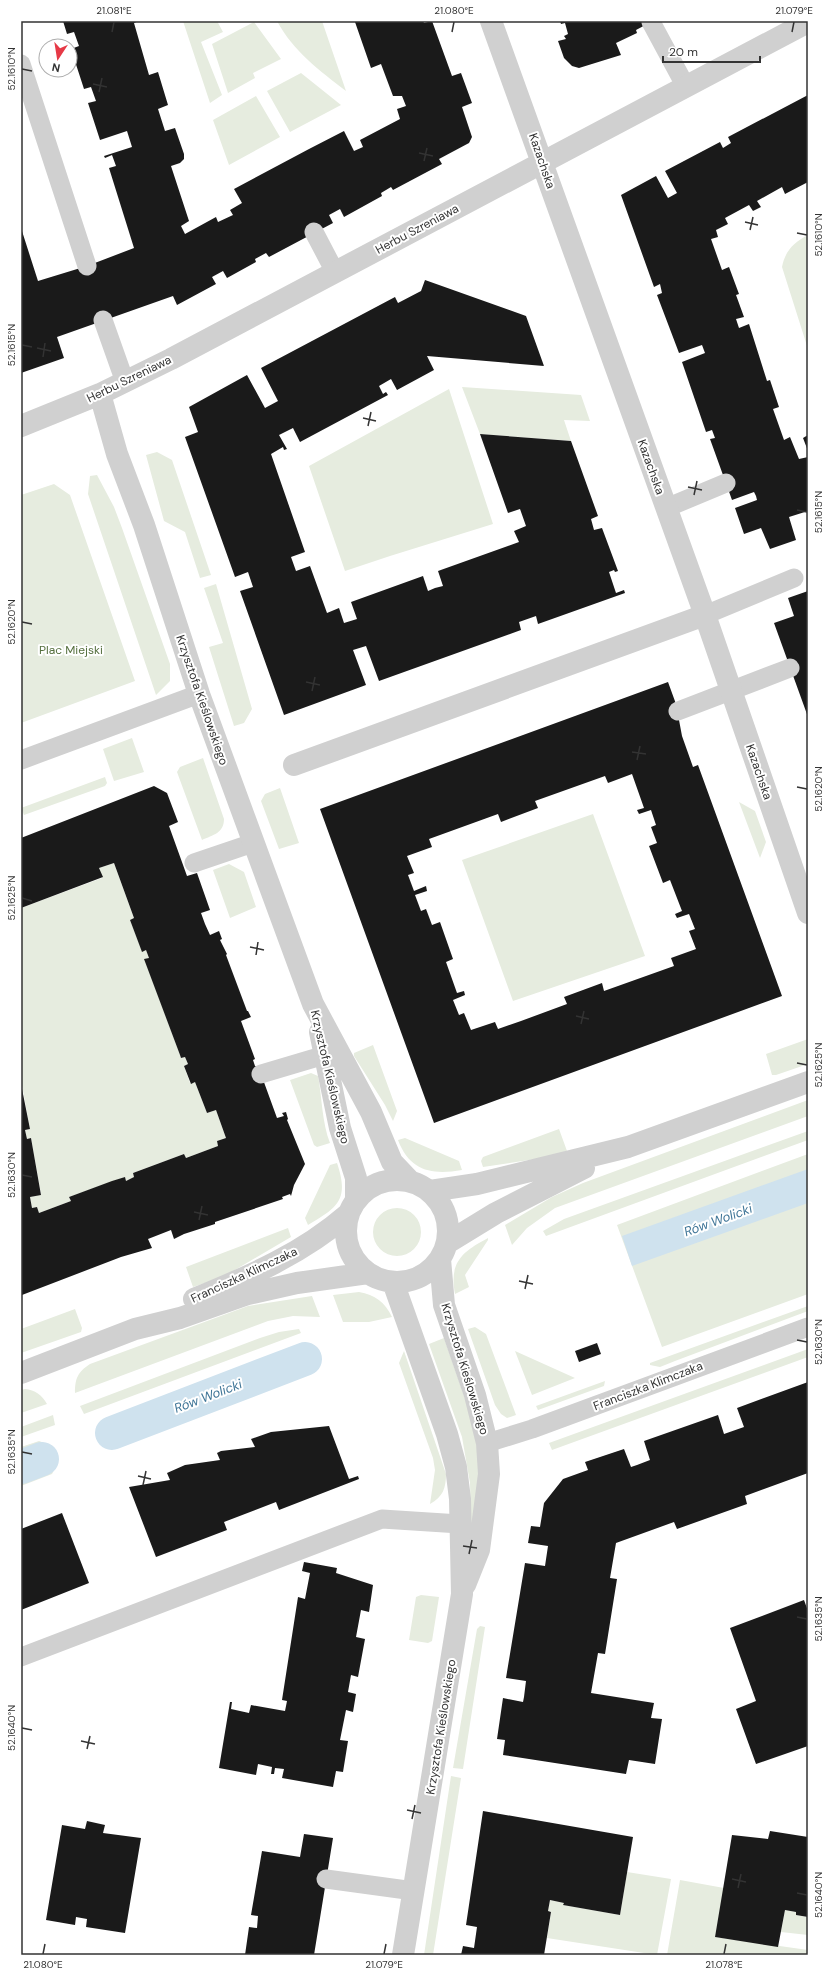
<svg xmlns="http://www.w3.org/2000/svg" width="829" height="1976" font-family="'DM Sans',sans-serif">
<rect width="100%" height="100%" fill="#fff"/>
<!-- green -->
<path fill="#e6ecdf" d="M183 21H217L223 32 201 42 222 95 210 103Z
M277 21H322L346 91C320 71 293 51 277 21Z
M254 22 281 59 253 73 255 78 228 93 212 44Z
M301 73 341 105 290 132 267 91Z
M256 96 280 137 229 165 213 120Z
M808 235V349L782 267C785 251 794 242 808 235Z
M462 387 581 395 590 421 564 420 571 441 480 434Z
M449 389 493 524 390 556 345 571 309 466Z
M157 452 172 460 211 575 200 578 185 532 164 521 146 455Z
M97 475 114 507 122 528 170 664V681L156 695 88 494 90 476Z
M54 484 70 495 135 681 21 723V495Z
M216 584 252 709 244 723 234 726 209 647 223 643 204 588Z
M132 738 144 772 114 781 103 749Z
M203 758 224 819C224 833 213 835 202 840L177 772 180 767Z
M105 777 107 783 105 786 24 815 21 808Z
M280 788 299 843 279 849 261 801 265 794Z
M739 802 755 811 766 842 760 858Z
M593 814 645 956 513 1001 462 860Z
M114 863 134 918 130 920 142 951 146 950 149 958 145 960 180 1055 181 1058 185 1057 188 1064 184 1066 190 1083 195 1082 207 1113 216 1110 226 1138 217 1141 218 1146 186 1158 184 1154 133 1173 134 1177 126 1181 125 1177 69 1197 71 1201 39 1213 37 1207 32 1208 30 1197 41 1194 31 1138 27 1139 25 1130 30 1129 21 1080V908L102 878 99 868Z
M229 864 244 872 256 907 230 918 213 870Z
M808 1039V1064L776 1075H772L766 1054Z
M373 1045 397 1111 393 1121 385 1105 354 1056V1053Z
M311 1073 318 1076C322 1097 322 1123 330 1143L317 1147 314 1145 290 1080Z
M808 1100V1116L555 1208 527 1228 512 1245 505 1225 552 1197 583 1183Z
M559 1129 567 1151 542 1158 483 1167 481 1161 483 1157Z
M808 1131V1140L546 1236 543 1231 564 1219Z
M405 1138 459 1161 462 1170C433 1175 410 1172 398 1140Z
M808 1154V1294L662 1347 617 1225Z
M337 1163C349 1199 339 1207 308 1225L305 1218 330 1165Z
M373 1232a24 24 0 1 1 48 0a24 24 0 1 1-48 0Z
M288 1228 291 1237 223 1277 193 1287 186 1267Z
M488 1238V1240L465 1275 469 1287 455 1294C449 1262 462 1252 488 1238Z
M359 1292C375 1295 385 1302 392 1317L369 1322H343L333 1295Z
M312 1296 320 1317 293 1316 268 1321 75 1393C75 1378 78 1372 90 1364L248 1306Z
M808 1306V1311L675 1361 660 1367 650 1365V1363Z
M75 1309 82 1328 81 1332 21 1353V1329Z
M475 1327 486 1334 516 1415 507 1418 501 1414 495 1405 468 1329Z
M299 1329 301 1333 84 1414 80 1406 260 1338 279 1332Z
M444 1338 474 1425 479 1462 475 1538 471 1522 470 1483 462 1437 429 1344Z
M808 1349V1357L552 1450 549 1443Z
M404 1351 446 1474C446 1488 443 1497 430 1504L435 1470 433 1458 399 1363Z
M515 1351 575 1378 532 1395Z
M605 1381 604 1386 538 1410 536 1406Z
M25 1389C35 1390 42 1395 47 1404L21 1413V1390Z
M53 1415 55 1425 21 1437V1427Z
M39 1441 53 1446 58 1462 52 1474 21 1486V1447Z
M421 1595 439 1597 432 1641 428 1643 409 1640 416 1597Z
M480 1626 485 1627 463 1769 453 1768 477 1629Z
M451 1776 461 1778 433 1955H424Z
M627 1872 671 1879 657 1955 547 1938 551 1912 548 1911 550 1900 564 1903V1905L620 1915Z
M680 1880 724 1888 715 1937 808 1950V1955H667Z
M785 1910 796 1912V1915L808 1917V1935L781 1932Z"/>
<!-- water -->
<path fill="#cfe2ee" d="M808 1169V1203L632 1266 622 1236Z"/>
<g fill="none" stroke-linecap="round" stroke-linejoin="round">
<!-- canal -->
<path stroke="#cfe2ee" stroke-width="34" d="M112 1433 305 1359
M21 1467 42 1459"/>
</g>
<!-- building -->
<path fill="#1a1a1a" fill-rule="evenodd" d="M63 21H139L134 23 149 75 158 72 168 105 158 109 165 131 175 128 184 154V159L180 163 171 166 189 221 181 226 185 234 216 217 218 222 233 215 230 210 242 203 234 189 309 149 344 131 354 151 363 147 360 140 400 119 397 109 406 106 402 96H393L381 64 371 68 355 22 423 21 424 23 432 21 452 76 461 73 472 103 462 107 472 137 469 143 439 159 442 164 393 190 391 187 381 193 382 196 344 217 340 209 329 215 333 223 269 257 266 253 255 259 256 262 227 278 223 271 212 277 216 284 177 305 173 296 57 337 64 358 21 373V228L38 281 87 266 134 248 109 168 116 166 112 155 105 158 104 156 132 147 127 131 100 140 88 103 96 101 91 87 84 89 71 49 79 46 74 32 67 34Z
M560 21H653L636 30 637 33 616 43 621 55 579 68 572 66 564 58 558 41 566 39 564 36 568 34 565 23 561 24Z
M808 95V182L785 194 782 187 757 201 761 207 753 211 749 205 725 218 728 224 716 230 718 237 711 239 722 270 729 267 739 294 736 295 744 317 736 319 739 328 749 324 767 381 770 380 779 407 773 409 784 440 790 437 799 459 808 457V511L789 517 796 540 770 549 761 528 744 534 735 508 757 500 756 496 754 492 732 500 710 439 715 438 712 430 706 432 682 362 705 353 702 345 679 353 657 295 662 293 660 284 654 287 621 195 656 176 668 198 677 193 665 171 720 142 723 148 731 143 728 137Z
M425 280 526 316 544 366 427 356 434 370 397 390 391 379 379 386 383 394 386 392 388 395 300 442 293 428 279 435 287 449 284 450 283 447 271 454 305 552 291 557 296 571 310 566 327 613 339 608 344 623 357 619 351 602 423 576 428 591 435 588 443 586 438 571 519 542 514 531 526 526 520 509 508 513 480 434 571 441 598 516 591 519 594 530 602 528 618 571 615 572 614 570 609 572 616 593 624 590 625 593 538 624 536 616 519 622 521 630 379 681 366 646 353 650 366 685 284 715 240 591 253 587 248 572 235 577 185 437 198 432 189 407 247 375 265 408 278 401 261 368 395 297 398 303 421 291Z
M808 435V451L803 438Z
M808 591V717L774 623 794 616 788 598Z
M668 682 676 704 682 736 693 767 698 765 782 996 434 1123 320 809ZM632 774 644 808 637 810 639 814 651 810 656 825 651 827 657 843 649 846 663 883 670 880 682 911 675 914 677 918 689 914 695 929 689 931 696 949 671 958 674 966 604 991 602 983 564 997 567 1004 521 1021 498 1029 495 1022 471 1030 464 1013 459 1015 453 1000 465 995 464 991 457 993 446 962 453 959 440 922 432 925 426 909 421 911 415 895 427 891 426 886 414 891 408 875 414 873 407 856 432 847 429 839 498 814 501 822 538 808 535 801 605 776 608 783Z
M154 786 167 793 178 822 169 826 187 876 197 873 210 910 201 913 205 924 210 935 219 931 222 939 220 940 227 954 226 955 247 1011H248L251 1017 241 1021 255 1059 253 1060 255 1066H257L261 1074 277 1118 284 1116 282 1113 286 1112 288 1119 287 1120 305 1164 294 1185 291 1196 290 1194 282 1197 283 1199 215 1222V1224L184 1234 174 1239 171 1230 148 1239 152 1248 121 1257 22 1295 21 1084 30 1129 25 1130 27 1139 31 1138 41 1195 30 1197 32 1208 37 1207 39 1213 71 1201 69 1197 112 1181 125 1177 126 1181 134 1177 133 1173 184 1154 186 1158 218 1146 217 1141 226 1138 216 1110 207 1113 195 1082 191 1084 184 1066 188 1064 185 1057 181 1058 180 1055 144 959 149 958 146 950 142 952 130 920 134 918 114 863 99 868 103 877 21 908V838Z
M597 1343 601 1354 579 1362 575 1351Z
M808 1382V1473L745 1496 747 1504 677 1529 674 1522 616 1543 610 1578 617 1579 605 1654 598 1653 591 1693 654 1703 651 1718 662 1719 655 1764 629 1760 626 1774 503 1755 505 1740 497 1739 503 1698 523 1702 524 1697 526 1681 506 1678 525 1563 545 1566 548 1546 528 1543 531 1526 540 1527 544 1503 563 1479 588 1470 585 1462 624 1449 631 1467 637 1465 650 1460 644 1441 718 1415 724 1434 744 1427 737 1408Z
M329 1426 349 1479 358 1476 359 1479 279 1510 276 1502 224 1522 227 1530 156 1557 129 1487 170 1480 167 1473 185 1465 220 1460 217 1453 221 1451 255 1447 251 1439 271 1432Z
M62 1513 89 1583 21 1610V1529Z
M304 1562 337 1568 336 1573 373 1585 369 1612 361 1610 356 1637 365 1639 358 1677 351 1675 348 1692 356 1694 353 1712 346 1710 340 1740 348 1741 343 1772 336 1771 333 1787 282 1778 284 1769 275 1768 274 1774H271L272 1767 258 1764 256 1775 219 1768 230 1702H232L231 1709 249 1713 251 1705 285 1711 287 1701 282 1700 298 1597 305 1599 310 1573 302 1571Z
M804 1600 808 1611V1746L756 1764 736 1709 756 1701 730 1628Z
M483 1811 633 1837 620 1915 563 1905 564 1903 550 1900 548 1911 551 1912 544 1955H461L463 1946 474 1948 477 1927 466 1925Z
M87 1821 105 1825 103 1833 141 1838 125 1933 86 1927 87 1919 76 1917 75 1925 46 1920 62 1825 85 1829Z
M770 1831 808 1837V1917L796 1915V1912L785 1910 778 1947 715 1937 732 1835 768 1839Z
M304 1834 333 1838 314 1955H245L249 1927 257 1928 258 1916 251 1915 262 1851 300 1857Z"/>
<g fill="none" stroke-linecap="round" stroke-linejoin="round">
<!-- service -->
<path stroke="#d0d0d0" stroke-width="19" d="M651 22 686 87
M21 64 87 266
M314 232 335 272
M103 320 125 382
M666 508 726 483
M705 615 794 578
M678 711 790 668
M21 760 199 694
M194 863 253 843
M261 1074 325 1055
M487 1443 532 1429 808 1327
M21 1657 382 1519 460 1524
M326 1879 414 1891"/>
<!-- minor -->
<path stroke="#d0d0d0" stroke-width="22" d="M491 21 705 615 808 913
M100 394 117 454 144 525 199 694 313 1004 371 1112 392 1162 410 1181
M21 426 100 394 171 359 808 22
M294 765 705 615
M320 1032 340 1128 356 1178V1198
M346 1231a51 51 0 1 1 102 0a51 51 0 1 1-102 0Z
M430 1191 477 1184 628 1147 808 1082
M447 1243 496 1213 584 1168
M440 1259 444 1305 475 1395 487 1443 489 1474 479 1550 465 1585
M393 1282 447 1434 456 1467 460 1499 462 1594 403 1955
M194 1299C250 1276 302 1254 348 1214
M21 1373 135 1329 180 1318 248 1294 297 1283 368 1273"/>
</g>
<!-- ticks -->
<path fill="none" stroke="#333" stroke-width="1.5" d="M112 32 114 22M452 32 454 22M792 32 794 22M22 69 32 71M93 84 107 87M99 92 102 78M419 153 433 156M424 161 427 148M745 222 758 225M750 230 753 217M797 233 807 235M22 345 32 347M37 348 51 351M43 357 45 343M363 418 376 421M368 426 371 412M688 487 702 490M694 495 697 481M797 510 807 512M22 622 32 624M306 682 320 685M312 691 315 677M632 752 646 754M637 760 640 746M797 787 807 789M22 898 32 901M250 947 264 950M256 955 258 942M576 1016 589 1019M581 1024 584 1011M797 1063 807 1065M22 1175 32 1177M194 1212 208 1215M199 1220 202 1206M519 1281 533 1284M525 1289 528 1275M797 1340 807 1342M22 1452 32 1454M138 1476 151 1479M143 1485 146 1471M463 1546 477 1548M469 1554 472 1540M797 1617 807 1619M22 1728 32 1730M81 1741 95 1744M87 1749 90 1736M407 1810 421 1813M412 1819 415 1805M732 1879 746 1882M738 1888 741 1874M797 1893 807 1895M43 1954 45 1944M384 1954 386 1944M724 1954 726 1944"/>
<g text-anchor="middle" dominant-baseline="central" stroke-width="4" stroke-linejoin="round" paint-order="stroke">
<!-- street labels -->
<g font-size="12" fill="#333" stroke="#fff">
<text transform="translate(542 161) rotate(71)">Kazachska</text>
<text transform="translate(417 229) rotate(-28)">Herbu Szreniawa</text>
<text transform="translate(129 379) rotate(-26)">Herbu Szreniawa</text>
<text transform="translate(651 467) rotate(70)">Kazachska</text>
<text transform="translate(202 700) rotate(71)">Krzysztofa Kieślowskiego</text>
<text transform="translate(759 772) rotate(71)">Kazachska</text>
<text transform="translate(330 1077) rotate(77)">Krzysztofa Kieślowskiego</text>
<text transform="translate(244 1275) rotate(-25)">Franciszka Klimczaka</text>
<text transform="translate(465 1369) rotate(73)">Krzysztofa Kieślowskiego</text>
<text transform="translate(648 1386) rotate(-21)">Franciszka Klimczaka</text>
<text transform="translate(441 1727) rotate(-81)">Krzysztofa Kieślowskiego</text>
</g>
<!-- park labels -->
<g font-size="12" fill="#56703f" stroke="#fff">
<text x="71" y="650">Plac Miejski</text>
</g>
<!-- water labels -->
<g font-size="13" font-style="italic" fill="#3f7597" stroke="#fff">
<text transform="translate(718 1220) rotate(-20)">Rów Wolicki</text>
<text transform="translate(208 1396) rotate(-21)">Rów Wolicki</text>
</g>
</g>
<!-- border -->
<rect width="829" height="1976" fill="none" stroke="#ffffff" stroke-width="44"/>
<!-- north arrow -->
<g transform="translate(58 58) rotate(192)"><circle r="19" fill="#ffffff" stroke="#adadad"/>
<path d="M0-3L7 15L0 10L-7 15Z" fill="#e63946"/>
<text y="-6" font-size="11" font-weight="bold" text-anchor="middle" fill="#333333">N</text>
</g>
<!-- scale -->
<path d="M663 56v6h97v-6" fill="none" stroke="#333333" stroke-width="2"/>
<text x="669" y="56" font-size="12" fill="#333333" stroke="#ffffff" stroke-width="3" paint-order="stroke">20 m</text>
<rect x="22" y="22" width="785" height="1932" fill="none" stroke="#333" stroke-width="1.5"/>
<g font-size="10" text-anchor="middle" fill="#333">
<text x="114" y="14">21.081°E</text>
<text x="454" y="14">21.080°E</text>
<text x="794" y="14">21.079°E</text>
<text transform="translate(11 69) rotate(-90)" y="4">52.1610°N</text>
<text transform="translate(818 235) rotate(-90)" y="4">52.1610°N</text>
<text transform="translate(11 345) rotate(-90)" y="4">52.1615°N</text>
<text transform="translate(818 512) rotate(-90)" y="4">52.1615°N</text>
<text transform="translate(11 622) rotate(-90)" y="4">52.1620°N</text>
<text transform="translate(818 789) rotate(-90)" y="4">52.1620°N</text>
<text transform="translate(11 898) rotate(-90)" y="4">52.1625°N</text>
<text transform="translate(818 1065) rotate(-90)" y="4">52.1625°N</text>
<text transform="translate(11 1175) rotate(-90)" y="4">52.1630°N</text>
<text transform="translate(818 1342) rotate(-90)" y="4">52.1630°N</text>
<text transform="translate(11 1452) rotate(-90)" y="4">52.1635°N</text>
<text transform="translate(818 1619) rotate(-90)" y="4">52.1635°N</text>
<text transform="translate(11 1728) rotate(-90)" y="4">52.1640°N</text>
<text transform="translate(818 1895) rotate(-90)" y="4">52.1640°N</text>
<text x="43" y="1968">21.080°E</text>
<text x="384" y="1968">21.079°E</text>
<text x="724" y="1968">21.078°E</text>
</g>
</svg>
